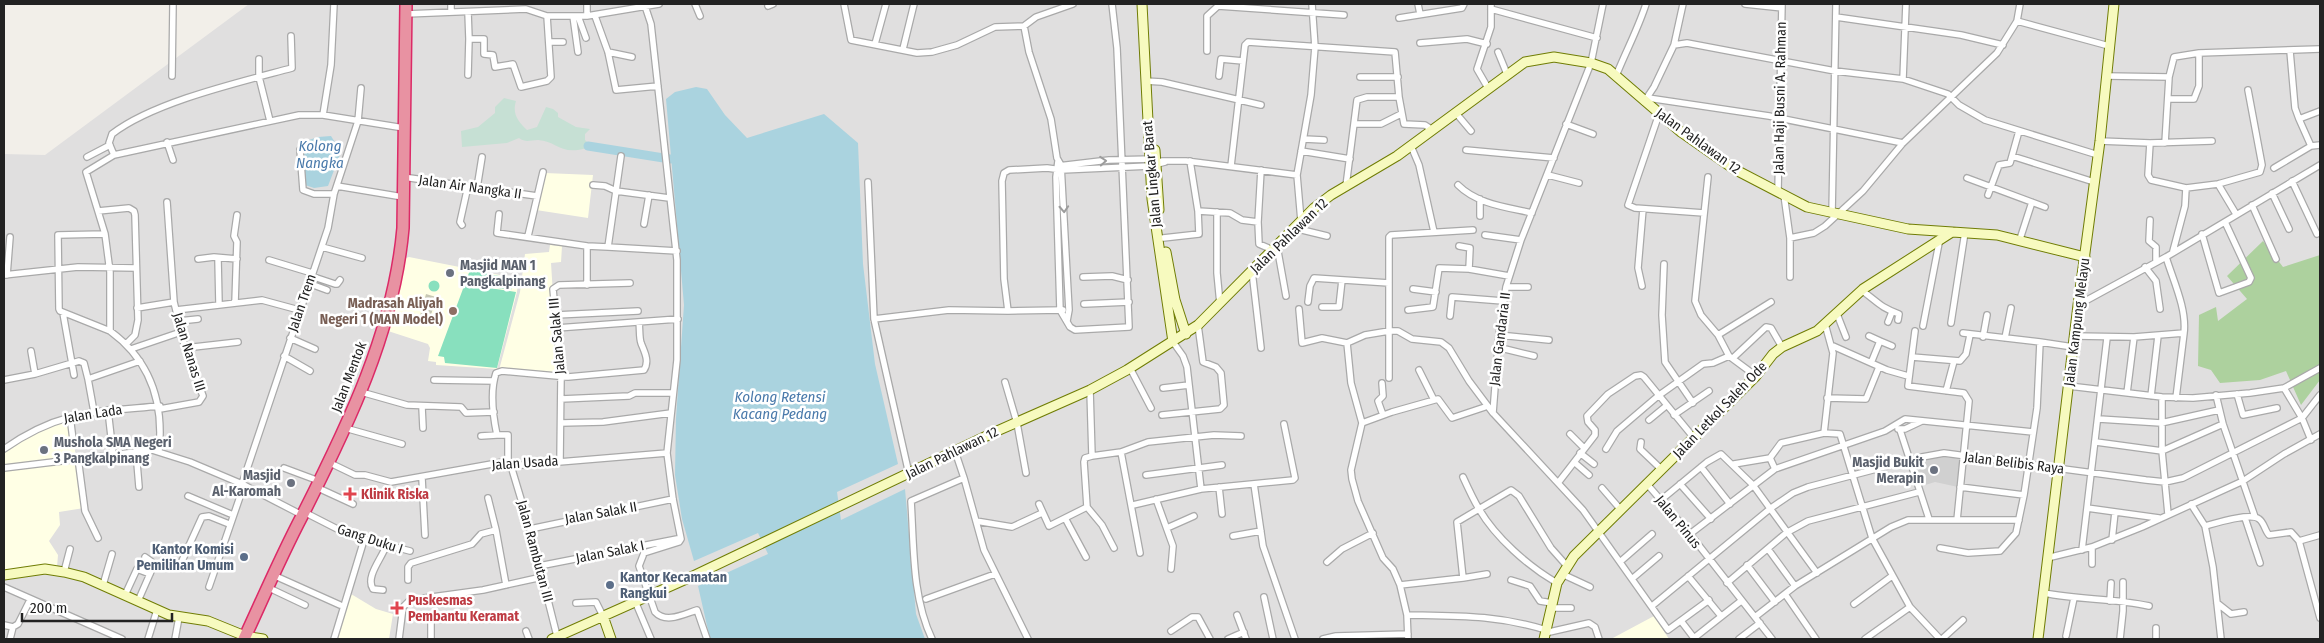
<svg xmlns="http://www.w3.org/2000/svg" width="2324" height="643" font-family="'Fira Sans Condensed',sans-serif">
<rect width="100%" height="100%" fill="#f2efe9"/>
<!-- residential -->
<path fill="#e0dfdf" d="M249 4H2320V639H4V154L45 155Z"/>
<!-- education -->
<path fill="#ffffe5" d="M545 173 593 175 588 218 536 210Z
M550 245 562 246 561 262 551 263 558 374 499 370 520 292 525 254 549 252Z
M409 257 515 278 518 283 517 292 497 369 436 365V362L428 361 430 348 428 344 388 331 406 258Z
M70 419 84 508 59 512 60 525 49 541 58 555 57 567 4 573V451L37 431Z
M351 594 376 609 393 614 389 639H336Z
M1654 616 1669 639H1611Z"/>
<!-- religious -->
<path fill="#d0d0d0" d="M1937 456 1962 459 1958 487 1935 482 1922 486 1915 462Z"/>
<!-- construction -->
<path fill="#c7c7b4" d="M426 294 436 297 428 326 418 323Z"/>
<!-- forest -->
<path fill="#add19e" d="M2263 241 2283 267 2320 255V380L2301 405 2286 371 2260 380 2220 383 2211 370 2198 366 2199 315 2216 307 2218 321 2247 299 2227 276Z"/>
<!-- wetland -->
<path fill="#c6e0d4" d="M504 98 516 101C512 114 518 121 527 130L537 127 546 107 553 109 558 113V117L576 127 590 129 585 134V140L589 144 587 148C560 156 557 141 538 140 530 140 526 143 519 138L507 143 462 147 461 131 478 127 495 113V107Z"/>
<!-- pitch -->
<path fill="#88e0be" d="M470 270 492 274 489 288 516 292 497 368 445 363 444 357 438 356Z
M493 275 514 278 511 290 490 287Z
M428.5 286a5.5 5.5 0 1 1 11 0a5.5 5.5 0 1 1-11 0Z"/>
<!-- water -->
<path fill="#aad3df" d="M696 87 707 89 725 115 747 138 824 114 858 143 863 264 875 364 898 464 837 492 841 520 905 489 916 614 925 639H710L698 586 768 554 758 533 694 561 682 519 675 475 676 418 684 305 666 99 675 92Z
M331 136 341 152 328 186 314 188 305 185 300 143 318 137Z"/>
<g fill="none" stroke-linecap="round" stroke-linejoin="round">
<!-- river -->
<path stroke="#aad3df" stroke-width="9" d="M588 146 670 159"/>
<!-- street casing -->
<g stroke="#a9a9a9" stroke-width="8">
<path id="street" d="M451 4V12
M695 4 700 16
M844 4 851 40 917 53 932 52 957 45 995 27 1024 26 1036 17 1073 4
M1418 4 1420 14
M1603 4 1591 63 1521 240 1506 287 1499 335 1493 413 1583 510 1668 630 1709 600
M1745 4 1782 8
M645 6 651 24 677 260V360L667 453 673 499 681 539 679 542 644 553 639 566 655 612C666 624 684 614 697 610L707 639
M768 6 773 4
M1491 9 1597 38
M468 12 469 39H484V54L493 55 495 67 513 64 521 87 547 81 551 77 547 16
M406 14 526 9 547 16H587L659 4
M573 16 578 52
M578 16 586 38
M587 16V4
M595 16 608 52 616 90 658 86
M1836 17 1961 35 2003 45
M1399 18 1462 8 1464 4
M2017 21 2109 46
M1024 26 1029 52 1051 119 1057 158 1061 165 1069 310 1067 321
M550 42H563
M1420 43 1467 39 1487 44
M875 44 886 4
M1674 45 1683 4
M903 49 914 4
M1207 51V16L1218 6 1344 15
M2290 51 2295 108 2299 119
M608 52 632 57
M1498 52 1507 74
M259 59V77L270 121
M468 75 469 39
M172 76 173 4
M1219 76 1221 59 1243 61
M1616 76C1626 51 1638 29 1646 4
M2107 76 2169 77 2174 57 2199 53 2320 49
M1360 77H1398
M1903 79 1906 4
M1145 81 1162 82 1261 105
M1488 88 1477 69 1491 27V4
M1648 98 1769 116 1903 143
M2169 99H2194L2199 86V53
M1644 102 1654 87 1674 45 1687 43 1835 71 1903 79 1948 94 1959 105 1985 120 2098 155
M2320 111 2299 119 2311 146 2320 145
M1455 112 1471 131
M1659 114 1628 205 1635 208 1704 213
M323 115 331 65 334 4
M1355 124H1381L1401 114
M1566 124 1593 134
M1304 139 1324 140
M2100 141 2150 143 2212 141
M167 142 173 160
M2150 143 2148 175 2151 180 2186 188 2218 184 2260 172 2262 165 2248 90
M2165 143 2169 77
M1411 146 1419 165 1434 232
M300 150 303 190 314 194H334
M1466 150 1554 158
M1301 151 1350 159
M114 155 109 143 112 134C153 102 240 82 292 68L291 36
M621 156 616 191 669 198
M2012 156 2094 182
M87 157 110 145
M1058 161 1056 177 1060 310 1070 327 1075 330 1129 327 1117 48 1112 4
M1162 161H1186L1297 175
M1058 166 1109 160 1153 159
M1231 166 1245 45 1248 42 1395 52 1399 97 1404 124 1425 125 1431 129
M2274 168 2311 146
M1548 175 1579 183
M403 177 537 196
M1708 177 1695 301 1701 315 1718 335 1729 356 1756 376
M1967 178 2045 207
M2292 181 2317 234
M868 182 874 319
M2218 184 2236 214
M593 185 605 186 616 191 608 247 677 251
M1458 185C1477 204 1506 207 1532 213
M337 186 403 197
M1346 186 1357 100 1367 97H1399
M477 188 482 157
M1778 191 1782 4
M2272 193 2289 229
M1784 195 1790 238V277
M1988 195 1999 165 2010 163 2019 131
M2252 205 2276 259
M98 211 129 208 134 211 135 215 138 320 135 335 127 343
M1198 211 1230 213 1242 220 1258 222 1259 244 1273 250
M1217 212V273L1220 304
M499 214 497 233 587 246
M1832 214 1836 4
M1480 216V199
M2150 220 2149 241 2156 247V262
M1301 221 1297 175 1311 95 1315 47 1312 4
M1258 222 1261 170
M644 224 649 195
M462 225 460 222 468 186
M1294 228 1327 236
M105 234 58 235 59 309 60 311 110 331
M2202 234 2219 293 2249 282 2251 278 2225 222
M1485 235 1521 240
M528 236 543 172
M1163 238 1199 234 1198 211 1190 161
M1790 238 1814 233 1825 226 1863 191 1903 143 1997 53 2017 21 2020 4
M2020 239 2032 202
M1277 246 1286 296
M1459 246 1470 248 1469 269
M322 247 362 258
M2173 251 2185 206 2186 188
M2166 257C2173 280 2187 309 2184 333
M198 259 214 257 237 259
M218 259 219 304
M269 260 312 273
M1664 264 1662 315 1665 362 1693 403
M2145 267 2156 281 2160 309
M1252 271 1261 348
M4 275 78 267 136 268
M7 275 10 237
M311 276 335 284H337L340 280
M1083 277 1112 276 1128 280
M308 283 327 290
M587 285V246L608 247
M1642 286 1638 268 1643 209
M1506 287H1528
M1413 289 1436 292
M1861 290C1877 301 1879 307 1899 314L1898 320
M1308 302 1310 286 1314 278 1389 283
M235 303 237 242 234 236 237 215
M1084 304 1129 302
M2078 305 2166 257 2320 165
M1322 307H1339L1342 280
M137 308 174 302
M1299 309 1302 343 1322 338 1347 343 1365 335 1389 331H1398L1412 339 1441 342 1449 348 1469 381 1493 413
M176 310 262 300 299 310
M1408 310 1433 307 1439 268 1469 269 1509 276
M1008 311 1063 310
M63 313 74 375
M1837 314 1846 337
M556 315 638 311
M1450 316 1452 297 1503 301
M179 321 198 319
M1888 322 1892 312
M1951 323 1965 232
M1825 324 1833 353 1824 433 1840 434 1872 538 1910 607 1940 639
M1923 326 1940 238
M557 328 678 319
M1915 331 1908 386 1964 393 1969 401 1957 520
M1963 333 2040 342
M1499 335 1549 340
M1718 335 1771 302
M1869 336 1880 341 1871 363
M2075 336 2134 337 2184 333 2176 398
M1983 337 1987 315
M290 338 315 349
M2005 338 2011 308
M1880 341 1892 346
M1173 342 1183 356 1187 367 1201 489
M1347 343 1351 383 1362 423 1351 470 1352 479 1358 501 1383 558 1393 569 1400 585 1407 615 1408 639
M1833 346 1887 370 1908 376
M1497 347 1534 356
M185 348 238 342
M131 349 181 332
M31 351 35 374
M284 356 310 371
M1912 357 1960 361 1966 354 1970 335
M1733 358 1766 327 1771 328 1782 347
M1130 368 1151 408
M1419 370 1434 400
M1389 378V237L1391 235 1473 230
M88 379 94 412
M4 380 35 374 79 361 84 363 88 379 140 361
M434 380 494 381
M1005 382 1017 423 1026 473
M1382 383 1383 396 1378 401 1383 415
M2069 386 2162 397 2193 398 2250 393 2284 388 2320 368
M1163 388 1189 385
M2284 388 2302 418 2311 440
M1090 390 1092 456 1085 458 1084 462 1087 507 1102 525 1114 548
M1946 391 1954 361
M361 392 407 405 461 407 466 413 494 412
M2127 393 2134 337
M2237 394 2243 415 2277 408
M2216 395 2223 424 2255 517
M2151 396 2158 336
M2162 397V451L2168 514
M1827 398 1866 399 1879 367
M561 399 629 396 635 393H673
M422 407 423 428
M160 409 199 402 203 396 185 348 174 302 167 202
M108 410 113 454
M1162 415 1220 409 1224 405 1221 373 1216 367 1203 362 1198 325
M1674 415 1709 391
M70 416 73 440
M2099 419 2161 423 2219 410
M1649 420 1666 406
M561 423 603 422 671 413
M1362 423 1392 412 1438 399 1452 418 1488 406
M345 428 402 444
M1898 429H1905L1922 421
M1900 430 1929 519
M1824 433 1781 443 1770 458 1775 469 1885 431 1905 419 2033 432
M1570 434 1584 448
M481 436 497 435
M1641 442 1640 449 1661 469
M2096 442 2162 451 2223 424
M4 449C60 410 95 412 160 406
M1606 449 1617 431 1658 396 1703 364 1713 363 1729 356
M136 451 139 487
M159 451C164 402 151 361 110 331V272L105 234 86 172 114 155 299 115H323L404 128
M1121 452 1140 553
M1580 453 1594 464
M1092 456 1121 452 1148 442 1214 435 1241 436
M78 458 85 511 98 538
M560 461 561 376 553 289 559 285 630 283
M328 462 355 475H365L391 482 503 462 509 463 511 466 667 453
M508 462V435H497C493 416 490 391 496 373L502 371 568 377 644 370C650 361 644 351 641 343 639 337 640 329 639 322
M1574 462 1589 475
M1734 464 1770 458
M511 466 530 529 557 636
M1701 467 1730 504
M4 468 152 450 190 462 242 484 302 515
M284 468 319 481
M909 474 874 319 949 310 1008 311 1004 279 1002 181 1004 173 1009 170 1047 168 1062 170 1150 166 1165 162
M1146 475 1222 465
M1463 477C1468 488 1473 499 1479 509 1496 538 1528 566 1557 583
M422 478 425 535
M964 478 984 550 1028 639
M1558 483 1595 435V430L1588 422 1587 416 1608 394 1635 376 1641 375 1644 377 1694 438
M242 484 328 228 334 194 358 121 361 88
M1254 484 1263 546 1295 639
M1647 484 1690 534 1772 639
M1680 484 1711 519
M316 487 353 504
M1219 487 1222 514
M1960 487 2024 495
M1602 488 1621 510
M188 496 233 515
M1156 499 1173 546 1171 569
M1661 500 1707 462 1721 454 1753 485 1817 573
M1039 504 1049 526 1087 507
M2191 504 2205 526 2213 567 2221 639
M1133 505 1201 489 1293 480 1295 478 1284 424
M2087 508 2159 518
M304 512 349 535 410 551
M1065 518 1086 557
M2245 518 2260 563
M976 521 1012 527 1042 513
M2205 526C2216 523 2251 512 2259 519 2264 522 2265 531 2269 535L2291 532 2299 541 2320 535
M1167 528 1194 516
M530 529 673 499
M496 530 506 585
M1690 534 1775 469
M1233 536 1261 531
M2112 540 2115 512
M2299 541 2320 618
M2092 547V564
M1940 548 1968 553 2000 551 2016 533 2024 495 2037 408 2040 342 2073 347
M1768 549 1795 586
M2082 550 2107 338
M2047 558 2092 547 2142 527 2243 481 2284 454 2320 434
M182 561 202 517 209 516 229 524
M1621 561 1652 534
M1327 562 1342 549 1373 533
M1747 565 1775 602
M539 566 677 539
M64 572 70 549
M1562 574 1590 587
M273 575 340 605
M1688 576 1721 616
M1463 578 1487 574
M1633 578 1659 556
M408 580V567L411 563 472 544 481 534 496 530 488 498
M1511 580 1530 586 1540 601 1552 603
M1727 583 1786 533 1808 521 1919 492
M103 585 112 554
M1400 585 1463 578 1457 522 1511 490 1519 496 1551 548 1567 566
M4 587 122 639
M209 587 244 485
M267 587 305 605
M383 590 373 589C365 577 382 558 386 546
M2044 593C2078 600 2115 598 2149 606
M1785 594 1816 639
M125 595 137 569 150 574
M1264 597 1273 639
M926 599 995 574
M138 601 153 567 152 562 145 557
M635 601 651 639
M2110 601 2111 583
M576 603 596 602 603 616
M2217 603 2231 614 2244 612
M1854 604 1892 576
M1652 606 1771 508 1793 493 1808 487 1922 457 1944 453 2146 480 2165 482 2183 478 2302 418 2320 395
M1551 608H1571
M1237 615 1246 639
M1407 615C1458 616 1497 615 1546 630
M1755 617 1795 586 1891 527 1908 520H2019
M431 619V639
M1681 621 1694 638
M4 625 13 627
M2156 628V639
M526 631 529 639
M1171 631 1192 617H1198L1210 639
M1545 633 1589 623 1595 627 1599 639
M2066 636 2074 598
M1694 638 1741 601
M10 639 13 627 18 624 30 600
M148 639 157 610
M175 639 179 617
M334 639 364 540
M399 639 403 607 410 600 483 590 542 577
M932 639C912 597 914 547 911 501L964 478 955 451
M1228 639 1244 632
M1323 639 1336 636 1408 634
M1739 639 1760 623
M1865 639 1910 607
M1942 639 1963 620
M2120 639 2123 611V582"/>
</g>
<!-- secondary casing -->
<g stroke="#707d05" stroke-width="11">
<path id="secondary" d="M1142 4 1152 199 1173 342
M1155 150 1159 210
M1166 252 1175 300 1186 334
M4 575 45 569 64 572 84 577 169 615 208 621 245 636 263 639
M603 616 611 639
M552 639 691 577 997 431 1090 390 1127 370 1198 325 1314 208 1331 195 1397 156 1525 62 1554 57 1591 63 1608 69 1681 132 1734 169 1807 207 1908 229 1997 235 2085 257
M1544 639 1557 583 1574 556 1756 376 1773 354 1782 347 1817 331 1863 289 1952 232
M2038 639 2078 305 2100 141 2114 4"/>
</g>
<!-- highway casing -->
<g stroke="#dc2a67" stroke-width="14">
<path id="highway" d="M244 639C263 598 281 556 302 516 348 425 394 331 403 228L406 4"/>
</g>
<!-- street -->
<use href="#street" stroke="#fff" stroke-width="5.5"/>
<!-- secondary -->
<use href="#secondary" stroke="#f7fabf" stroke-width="9"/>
<!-- highway -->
<use href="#highway" stroke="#e892a2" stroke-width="11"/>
</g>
<!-- one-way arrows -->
<defs><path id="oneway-chevron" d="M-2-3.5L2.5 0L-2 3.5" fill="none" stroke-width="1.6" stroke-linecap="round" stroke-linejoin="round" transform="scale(1.25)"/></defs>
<g stroke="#9c9c9c">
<use href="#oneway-chevron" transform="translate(1103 161) rotate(-4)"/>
<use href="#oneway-chevron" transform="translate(1064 209) rotate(87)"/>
</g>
<!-- markers -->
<g fill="#6b7280" stroke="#fff" stroke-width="2">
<circle cx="450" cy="273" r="5"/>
<circle cx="44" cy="450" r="5"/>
<circle cx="1934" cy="470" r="5"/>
<circle cx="291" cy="483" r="5"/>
</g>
<circle fill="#8d6e63" stroke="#fff" stroke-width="2" cx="453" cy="311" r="5"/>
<g fill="#e0444e" stroke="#fff" stroke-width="2">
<path d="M347.5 486.5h5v5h5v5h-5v5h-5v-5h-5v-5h5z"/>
<path d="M394.5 600.5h5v5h5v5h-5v5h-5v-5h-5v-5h5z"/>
</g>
<g fill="#5c6f8a" stroke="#fff" stroke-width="2">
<circle cx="244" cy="557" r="5"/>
<circle cx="610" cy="585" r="5"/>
</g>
<g text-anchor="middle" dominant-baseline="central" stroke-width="5" stroke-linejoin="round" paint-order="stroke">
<!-- street labels -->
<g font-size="14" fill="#222" stroke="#fff">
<text transform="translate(1780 98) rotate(-89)">Jalan Haji Busni A. Rahman</text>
<text transform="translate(1698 141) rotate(36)">Jalan Pahlawan 12</text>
<text transform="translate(1152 174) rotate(-95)">Jalan Lingkar Barat</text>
<text transform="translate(470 187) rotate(8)">Jalan Air Nangka II</text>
<text transform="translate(1289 236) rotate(-44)">Jalan Pahlawan 12</text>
<text transform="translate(302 303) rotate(-71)">Jalan Trem</text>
<text transform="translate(2077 322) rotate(-83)">Jalan Kampung Melayu</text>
<text transform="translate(557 336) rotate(-95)">Jalan Salak III</text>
<text transform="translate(1500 339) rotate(-83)">Jalan Gandaria II</text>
<text transform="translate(189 352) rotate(73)">Jalan Nanas III</text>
<text transform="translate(349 377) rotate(-69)">Jalan Mentok</text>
<text transform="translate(1720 410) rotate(-46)">Jalan Letkol Saleh Ode</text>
<text transform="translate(93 414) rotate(-9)">Jalan Lada</text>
<text transform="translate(952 453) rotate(-26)">Jalan Pahlawan 12</text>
<text transform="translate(525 463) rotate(-4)">Jalan Usada</text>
<text transform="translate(2014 463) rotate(7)">Jalan Belibis Raya</text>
<text transform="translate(601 513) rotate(-10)">Jalan Salak II</text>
<text transform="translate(1678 522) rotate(51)">Jalan Pinus</text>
<text transform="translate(370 539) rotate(18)">Gang Duku I</text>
<text transform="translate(535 551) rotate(75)">Jalan Rambutan III</text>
<text transform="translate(610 552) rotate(-11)">Jalan Salak I</text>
</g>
<!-- worship labels -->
<g font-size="14" font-weight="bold" fill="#5b616d" stroke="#fff" text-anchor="start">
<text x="460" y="265">Masjid MAN 1<tspan x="460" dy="16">Pangkalpinang</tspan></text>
<text x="54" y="442">Mushola SMA Negeri<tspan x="54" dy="16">3 Pangkalpinang</tspan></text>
<text x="1924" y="462" text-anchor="end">Masjid Bukit<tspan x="1924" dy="16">Merapin</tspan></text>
<text x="281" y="475" text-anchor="end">Masjid<tspan x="281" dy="16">Al-Karomah</tspan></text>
</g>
<!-- education labels -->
<g font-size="14" font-weight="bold" fill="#785e54" stroke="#fff" text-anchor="end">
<text x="443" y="303">Madrasah Aliyah<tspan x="443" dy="16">Negeri 1 (MAN Model)</tspan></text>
</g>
<!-- health labels -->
<g font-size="14" font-weight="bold" fill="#be3a42" stroke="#fff" text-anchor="start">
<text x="361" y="494">Klinik Riska</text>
<text x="408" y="600">Puskesmas<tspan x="408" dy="16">Pembantu Keramat</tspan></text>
</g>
<!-- service labels -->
<g font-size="14" font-weight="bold" fill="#4e5e75" stroke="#fff" text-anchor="end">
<text x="234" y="549">Kantor Komisi<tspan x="234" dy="16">Pemilihan Umum</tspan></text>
<text x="620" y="577" text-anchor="start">Kantor Kecamatan<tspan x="620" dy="16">Rangkui</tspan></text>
</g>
<!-- water labels -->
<g font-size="15" font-style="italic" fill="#4a7aab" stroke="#fff">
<text x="320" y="146">Kolong<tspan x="320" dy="17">Nangka</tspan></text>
<text x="780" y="397">Kolong Retensi<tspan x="780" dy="17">Kacang Pedang</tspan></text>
</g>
</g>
<!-- border -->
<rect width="2324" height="643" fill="none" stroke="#222222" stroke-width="10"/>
<!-- scale -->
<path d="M22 613v8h150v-8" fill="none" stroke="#222222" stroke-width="2.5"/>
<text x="30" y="613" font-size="15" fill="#222222" stroke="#ffffff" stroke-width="4" paint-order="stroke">200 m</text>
</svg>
